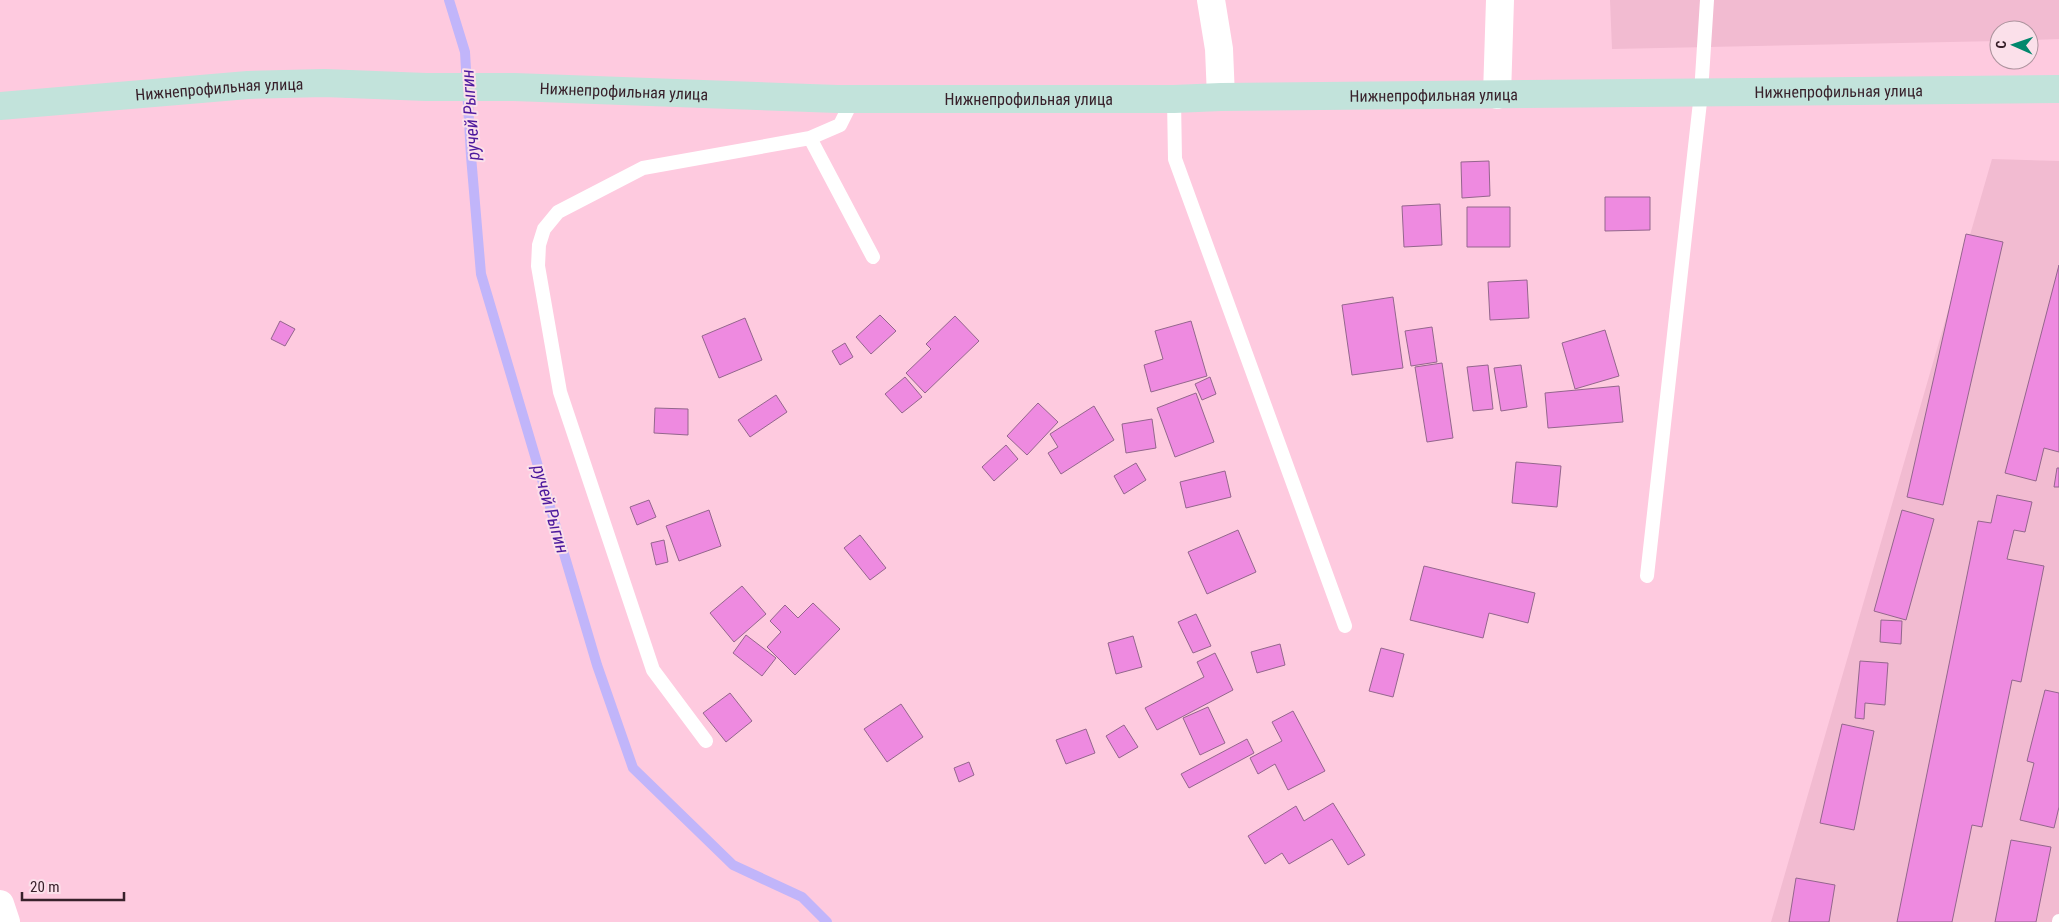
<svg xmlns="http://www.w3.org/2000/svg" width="2059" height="922" font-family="'Roboto Condensed',sans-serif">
<rect width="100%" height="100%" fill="#fecadf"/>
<!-- built -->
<path fill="#f2bbd1" d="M1610 0H2059V39L2029 40V30H1999V41L1612 49Z
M1992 159 2059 161V922H1771Z"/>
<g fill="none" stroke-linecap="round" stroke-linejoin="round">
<!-- stream -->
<path stroke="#c1b5fa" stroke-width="10" d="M449 0 465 52 471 156 481 274 597 665 633 768 733 865 802 897 827 922"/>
</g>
<!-- building -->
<path fill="#ee8ae0" stroke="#94668d" d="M1489 161 1490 196 1462 198 1461 162Z
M1605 197H1650V230L1605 231Z
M1440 204 1442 245 1404 247 1402 206Z
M1467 207H1510V247H1467Z
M1966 234 2003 242 1943 505 1907 497Z
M2059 265V452L2044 448 2036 481 2005 473Z
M1527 280 1529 318 1490 320 1488 282Z
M1393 297 1403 368 1352 375 1342 305Z
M880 315 896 331 871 354 856 337Z
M955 316 979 341 925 393 906 373 931 349 926 344Z
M745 318 762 360 719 378 702 336Z
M280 321 295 329 285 346 271 339Z
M1191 321 1207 376 1151 392 1144 365 1163 359 1155 331Z
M1432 327 1437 362 1411 366 1405 331Z
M1605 330 1619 376 1575 389 1562 343Z
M845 343 853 357 840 365 832 351Z
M1442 363 1453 438 1427 442 1415 367Z
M1488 365 1493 409 1473 411 1467 367Z
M1521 365 1527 407 1501 411 1494 368Z
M905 377 922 397 902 413 885 394Z
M1210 377 1216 394 1202 400 1195 384Z
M1619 386 1623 422 1548 428 1545 393Z
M1196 393 1214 442 1175 457 1157 408Z
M776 395 787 412 750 437 738 420Z
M1038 403 1058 422 1027 455 1007 436Z
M1094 406 1114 440 1061 474 1048 453 1058 447 1050 434Z
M655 408 688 409V435L654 433Z
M1152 419 1156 448 1126 453 1122 424Z
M1006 445 1018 459 994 481 982 467Z
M1516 462 1561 466 1557 507 1512 503Z
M1136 463 1146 480 1124 494 1114 476Z
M2057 468H2059V487H2054Z
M1225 471 1231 497 1186 508 1180 482Z
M1997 495 2032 502 2025 532 2014 530 2007 559 2044 566 2021 682 2012 680 1982 827 1972 825 1952 922H1897L1978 521 1991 523Z
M649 500 656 517 637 525 630 507Z
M709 510 721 546 679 561 666 526Z
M1902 510 1934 519 1906 620 1874 611Z
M1238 530 1256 572 1207 594 1188 552Z
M860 535 886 568 870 580 844 548Z
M664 540 668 562 656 565 651 543Z
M1424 566 1535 593 1528 623 1489 613 1483 638 1410 620Z
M742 586 766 614 734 642 710 613Z
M813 603 840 629 795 675 767 647 781 632 770 621 785 605 798 618Z
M1196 614 1211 646 1193 653 1178 622Z
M1881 620 1902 621 1901 644 1880 642Z
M746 635 776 658 762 676 733 653Z
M1133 636 1142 667 1116 674 1108 643Z
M1280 644 1285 665 1257 673 1251 652Z
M1381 648 1404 654 1393 697 1369 691Z
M1215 653 1233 690 1157 730 1145 708 1204 677 1197 662Z
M1860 661 1888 663 1885 705 1865 703 1864 719 1855 718Z
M2045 690 2059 693V807L2054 828 2020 820 2034 763 2027 761Z
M730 693 752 721 726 742 703 713Z
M901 704 923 737 887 762 864 729Z
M1208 707 1225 743 1200 755 1183 718Z
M1293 711 1325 771 1288 790 1275 764 1258 774 1250 758 1282 741 1272 722Z
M1842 724 1874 731 1854 830 1820 823Z
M1124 725 1138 747 1119 758 1106 736Z
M1086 729 1095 753 1066 764 1056 740Z
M1247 739 1254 753 1189 788 1181 774Z
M969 762 974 775 959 782 954 768Z
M1333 803 1365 855 1348 865 1332 839 1289 864 1282 853 1265 864 1248 836 1296 806 1304 821Z
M2011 840 2051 847 2036 922H1995Z
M1796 878 1835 885 1829 922H1789Z"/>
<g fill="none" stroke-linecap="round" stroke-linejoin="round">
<!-- lane -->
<path stroke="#fff" stroke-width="14" d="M1174 99 1175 159 1345 626
M810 138 873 257
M1647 576 1701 93 1707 0
M706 741 653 670 560 392 538 266 539 245 544 229 558 212 643 168 810 138 840 125 853 99
M2059 922V921"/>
<!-- street -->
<path stroke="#fff" stroke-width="28" d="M1211 0 1219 49 1221 97
M1497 95 1500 0
M0 904 6 922"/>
<!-- secondary -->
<path stroke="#c2e3db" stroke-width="28" id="s1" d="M0 106 248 85 324 83 426 87H514L837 99H1174L1221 97 2059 89"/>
</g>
<g text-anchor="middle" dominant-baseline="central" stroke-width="4" stroke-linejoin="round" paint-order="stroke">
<!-- street labels -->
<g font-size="16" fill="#38212b" stroke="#fbe0ea">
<text stroke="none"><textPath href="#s1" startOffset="220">Нижнепрофильная улица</textPath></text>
<text stroke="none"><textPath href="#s1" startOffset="625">Нижнепрофильная улица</textPath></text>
<text stroke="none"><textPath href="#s1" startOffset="1840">Нижнепрофильная улица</textPath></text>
<text stroke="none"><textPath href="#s1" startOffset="1435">Нижнепрофильная улица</textPath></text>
<text stroke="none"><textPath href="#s1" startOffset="1030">Нижнепрофильная улица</textPath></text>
</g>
<!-- water labels -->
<g font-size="18" font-style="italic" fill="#4c199d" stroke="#fbe0ea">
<text transform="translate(470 115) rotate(-94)">ручей Рыгин</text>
<text transform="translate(551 509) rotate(74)">ручей Рыгин</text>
</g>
</g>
<!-- north arrow -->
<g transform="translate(2014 45) rotate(272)"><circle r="24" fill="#fbe0ea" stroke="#ad949e"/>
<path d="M0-4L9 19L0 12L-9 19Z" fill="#01886d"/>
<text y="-8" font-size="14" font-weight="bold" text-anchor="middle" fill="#38212b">С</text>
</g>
<!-- scale -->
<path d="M22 892v8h102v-8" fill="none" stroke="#38212b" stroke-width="2.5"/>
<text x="30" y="892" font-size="15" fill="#38212b" stroke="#fbe0ea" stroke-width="4" paint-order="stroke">20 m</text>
</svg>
